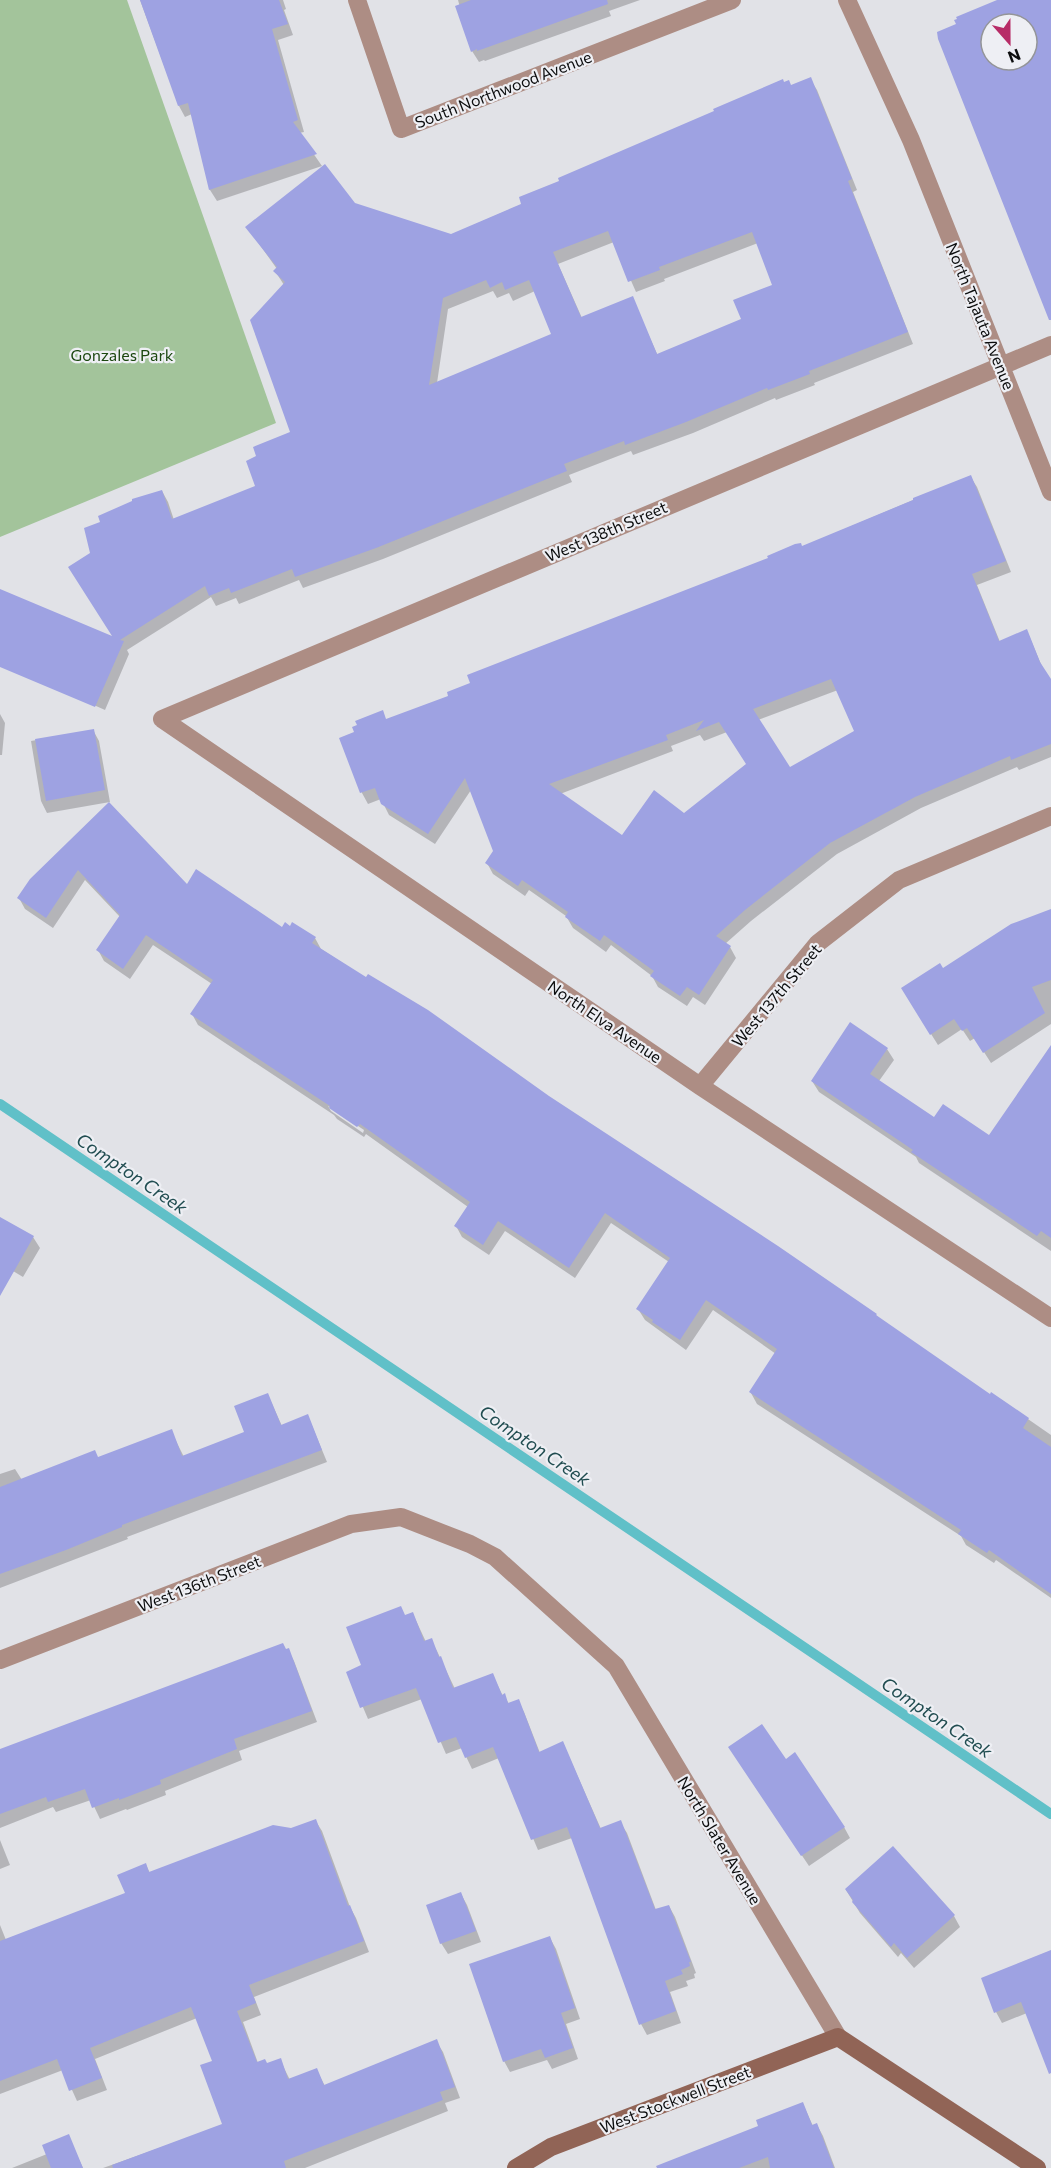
<svg xmlns="http://www.w3.org/2000/svg" width="1051" height="2168" font-family="Commissioner,sans-serif">
<rect width="100%" height="100%" fill="#e1e2e7"/>
<!-- green -->
<path fill="#a3c49b" d="M0 0H127L276 423 0 537Z"/>
<!-- shadow -->
<path fill="#0003" fill-rule="evenodd" d="M140 0H283L286 9 284 10 293 35 278 40 304 132 299 133 322 166 217 201 210 190 192 114 185 117 179 106Z
M458 0H640L609 11 611 16 485 61 484 60 479 62 472 51Z
M810 79 817 90 857 190 853 192 913 344 814 383 815 385 776 400 775 398 693 433 633 455 631 451 569 475 572 482 383 559 303 588 299 580 239 604 236 598 216 606 211 597 127 650 129 654 105 710 22 673 0 652V590L115 639 92 554 162 491 168 502 174 520 257 487 291 433 284 285 275 271 277 269 247 227 354 205 451 235ZM614 242 636 292 665 281 664 279 758 243 774 285 742 320 658 356 632 298 582 318 558 264ZM493 291 497 298 509 293 513 301 535 291 553 335 437 383 448 309Z
M970 476 977 487 1011 572 977 585 1000 642 1027 631 1049 683 1051 682V757L1019 770 1017 767 921 808 837 854 751 921 725 944 730 947 736 958 705 1005 693 997 687 1006 658 987 652 976 611 945 606 952 573 928 566 916 529 890 525 896 493 874 487 863 495 851 471 790 435 844 389 815 381 799 368 804 362 793 341 739 450 696ZM838 690 856 731 790 769 758 720ZM727 732 747 764 684 814 623 837 560 794 673 751 671 746 700 735 704 741Z
M0 714 5 723 2 755H0Z
M93 730 99 741 110 802 47 813 41 801 31 741Z
M109 805 187 886 282 929 315 938 321 949 548 1097 876 1315 878 1318 990 1396 992 1394 1051 1435V1598L996 1560 994 1563 966 1545 961 1536 757 1404 751 1393 776 1354 713 1310 686 1350 645 1320 638 1309 669 1262 611 1223 575 1278 505 1231 489 1255 462 1237 456 1226 468 1207 366 1134 364 1137 337 1119 334 1115 198 1025 192 1014 212 984 153 945 130 979 104 961 98 950 120 917 85 880 53 928 25 909 19 898ZM328 1106 364 1130 363 1133 331 1111Z
M1051 910V1024L991 1063 975 1038 970 1041 962 1029 938 1045 909 999 943 970Z
M887 1049 894 1060 879 1081 935 1120 990 1137 1051 1091V1251L919 1163 916 1157 819 1092 812 1081Z
M0 1218 33 1237 40 1248 23 1277 8 1268 0 1282Z
M268 1395 282 1426 308 1416 327 1462 127 1537 128 1539 0 1588V1474L15 1469 22 1480 98 1458 171 1431 184 1457 246 1433Z
M413 1614 426 1642 431 1640 437 1651 455 1689 492 1674 503 1696 504 1695 509 1704 518 1701 524 1712 540 1753 563 1743 601 1829 620 1822 627 1833 656 1910 669 1906 675 1917 696 1973 694 1974 695 1978 686 1981 688 1986 670 1992 681 2023 647 2035 641 2024 572 1838 538 1850 499 1758 472 1769 462 1748 446 1754 422 1699 368 1719 348 1672 363 1666 406 1617Z
M288 1650 294 1661 317 1722 239 1751 242 1760 165 1791 166 1795 127 1810 126 1809 100 1819 91 1800 56 1812 53 1807 0 1828V1753Z
M730 1748 786 1761 844 1827 850 1838 809 1866Z
M315 1820 322 1831 350 1907 356 1918 369 1952 254 1997 261 2015 243 2022 258 2063 267 2065 280 2060 290 2080 316 2069 325 2086 436 2041 443 2052 460 2098 445 2103 448 2111 305 2168H103L224 2125 214 2062 197 2018 95 2059 107 2090 77 2101 63 2070 0 2094V1925L6 1940 127 1894 146 1865 150 1873 291 1830Z
M0 1840 10 1865 0 1869Z
M893 1848 954 1916 960 1927 914 1968 901 1953 898 1957 860 1913 846 1890Z
M461 1894 467 1905 481 1942 448 1954 441 1943Z
M550 1938 556 1949 580 2019 566 2024 578 2059 552 2069 547 2060 510 2072 504 2061Z
M1051 1952V2062L1027 2013 1002 2023 996 2012Z
M803 2104 813 2126 817 2125 823 2136 835 2168H688Z
M68 2136 83 2168H12L47 2154Z"/>
<g fill="none" stroke-linecap="round" stroke-linejoin="round">
<!-- stream -->
<path stroke="#60c0c8" stroke-width="10" d="M0 1104 1051 1814"/>
</g>
<!-- building -->
<path fill="#9ea2e2" fill-rule="evenodd" d="M140 0H279L288 24 272 29 298 120 293 122 317 154 209 190 188 103 178 106Z
M471 0H607L608 4 477 51V49L471 52 455 6Z
M997 0H1051V320H1049L938 39 937 32 956 24 954 20 957 19 956 17ZM991 24H1027V60H991Z
M811 77 852 179 848 181 908 332 809 371 810 374 768 390 767 388 686 422 625 445 624 441 564 464 567 471 376 548 295 577 292 569 231 593 229 588 209 596 205 586 120 640 124 641 95 707 0 667V589L112 636 68 567 90 553 84 528 100 522 98 516 132 501V499L162 490 172 519 255 486 246 461 256 456 253 447 290 432 250 320 285 282 273 271 277 267 245 227 325 164 355 203 451 234 521 204 519 197 559 181 558 178 714 111 713 109 783 79 784 82 789 80 791 85ZM608 231 628 282 660 270 659 267 752 232 772 285 733 300 741 319 657 354 633 296 581 317 553 252ZM486 280 490 288 502 282 505 290 529 280 551 334 429 385 443 298Z
M971 475 1006 561 972 574 999 641 1027 629 1040 662 1051 679V744L1011 760 1010 756 915 797 830 843 745 910 716 936 731 946 699 995 687 987 680 996 650 976 654 971 604 935 600 941 565 917 568 912 522 880 518 886 485 863 493 851 465 778 428 834 381 804 375 788 360 793 339 738 354 732 352 727 357 725 355 721 383 710 386 719 448 696 447 692 470 683 467 675 768 558 767 556 795 544 801 543 802 546 913 500V498ZM831 679 854 731 790 767 753 709ZM704 720 696 731 719 722 746 764 684 813 654 790 622 835 549 784 668 740 666 735Z
M94 729 105 790 46 801 35 739Z
M109 802 187 884 196 869 282 927 285 922 290 926 292 922 316 937 312 943 366 977 368 974 428 1010 549 1096 778 1246 877 1314 876 1315 990 1394 991 1392 1029 1418 1023 1428 1051 1447V1594L989 1550 987 1553 958 1534 961 1530 749 1392 777 1349 706 1300 680 1340 652 1322 653 1320 636 1309 670 1258 605 1213 569 1268 498 1221 483 1245 454 1226 470 1202 360 1124 357 1127 329 1108 330 1106 190 1014 213 980 146 935 123 969 96 950 120 915 78 870 46 918 17 898 30 879Z
M1051 909V980L1032 987 1045 1013 983 1053 967 1028 962 1031 954 1019 930 1035 901 988 940 963 943 968 1011 924Z
M850 1022 888 1048 870 1074 934 1117 943 1104 989 1135 1051 1045V1238L1041 1231 1037 1236 911 1152 913 1150 811 1081Z
M0 1217 34 1236 0 1296Z
M268 1393 281 1425 308 1414 322 1450 122 1525V1527L66 1550 0 1574V1487L95 1450 98 1457 172 1429 182 1456 244 1432 234 1406Z
M401 1606 405 1615 413 1612 424 1641 432 1638 439 1657 441 1656 453 1688 493 1673 502 1695 505 1693 508 1703 519 1699 539 1752 563 1741 600 1828 621 1820 655 1909 669 1905 691 1962H689L690 1966 681 1970 683 1974 665 1981 676 2011 639 2025 567 1827 531 1840 493 1747 465 1758 456 1737 438 1743 416 1688 360 1708 346 1672 361 1665 346 1627Z
M283 1643 286 1649 289 1648 312 1711 234 1739 237 1749 160 1780 161 1784 119 1800V1798L92 1808 85 1789 48 1802 46 1797 0 1814V1749Z
M762 1724 786 1759 795 1752 845 1827 801 1856 728 1747Z
M316 1819 348 1906 350 1905 364 1941 249 1985 256 2003 237 2011 257 2062 265 2059 267 2063 281 2058 288 2079 317 2068 324 2085 437 2039 455 2087 440 2092 443 2100 284 2161 286 2168H113L112 2165 222 2124 200 2065 212 2061 191 2007 90 2048 102 2078 69 2091 57 2059 0 2081V1941L125 1893 117 1875 146 1863 149 1872 273 1825 291 1828Z
M893 1846 955 1915 907 1958 894 1943 891 1947 852 1902 853 1900 845 1889Z
M461 1892 476 1931 440 1944 426 1905Z
M550 1936 575 2008 561 2013 573 2048 545 2058 541 2049 503 2062 469 1964Z
M1051 1950V2073L1049 2074 1021 2002 994 2013 981 1978Z
M803 2102 812 2125 817 2123 834 2168H770L768 2157 739 2168H657L656 2166 758 2126 756 2120Z
M69 2134 83 2168H51L42 2145Z"/>
<g fill="none" stroke-linecap="round" stroke-linejoin="round">
<!-- street -->
<path stroke="#ad8d84" stroke-width="18" d="M357 0 401 129 732 0
M847 0 911 140 1051 492
M162 719 700 1086 1051 1318
M162 719 1051 345
M700 1086 818 943 899 880 1051 816
M0 1660 351 1524 401 1517 470 1544 495 1557 616 1666 838 2037"/>
<!-- secondary -->
<path stroke="#916456" stroke-width="18" d="M516 2168 551 2147 838 2037 1037 2168"/>
</g>
<g text-anchor="middle" dominant-baseline="central" stroke-width="4.5" stroke-linejoin="round" paint-order="stroke">
<!-- street labels -->
<g font-size="16" fill="#0c0d0e" stroke="#eeeff4">
<text transform="translate(503 89) rotate(-21)">South Northwood Avenue</text>
<text transform="translate(981 316) rotate(68)">North Tajauta Avenue</text>
<text transform="translate(606 531) rotate(-23)">West 138th Street</text>
<text transform="translate(776 995) rotate(-50)">West 137th Street</text>
<text transform="translate(605 1021) rotate(34)">North Elva Avenue</text>
<text transform="translate(199 1583) rotate(-21)">West 136th Street</text>
<text transform="translate(720 1840) rotate(59)">North Slater Avenue</text>
<text transform="translate(675 2099) rotate(-21)">West Stockwell Street</text>
</g>
<!-- park labels -->
<g font-size="16" fill="#1b470f" stroke="#eeeff4">
<text x="122" y="354">Gonzales Park</text>
</g>
<!-- water labels -->
<g font-size="18" font-style="italic" fill="#214d51" stroke="#eeeff4">
<text transform="translate(132 1173) rotate(34)">Compton Creek</text>
<text transform="translate(535 1445) rotate(34)">Compton Creek</text>
<text transform="translate(937 1717) rotate(34)">Compton Creek</text>
</g>
</g>
<!-- north arrow -->
<g transform="translate(1009 42) rotate(159)"><circle r="28" fill="#eeeff4" stroke="#949598" stroke-width="1.5"/>
<path d="M0-4.5L10 22L0 15L-10 22Z" fill="#b72c67"/>
<text y="-9" font-size="16" font-weight="bold" text-anchor="middle" fill="#0c0d0e">N</text>
</g>
</svg>
